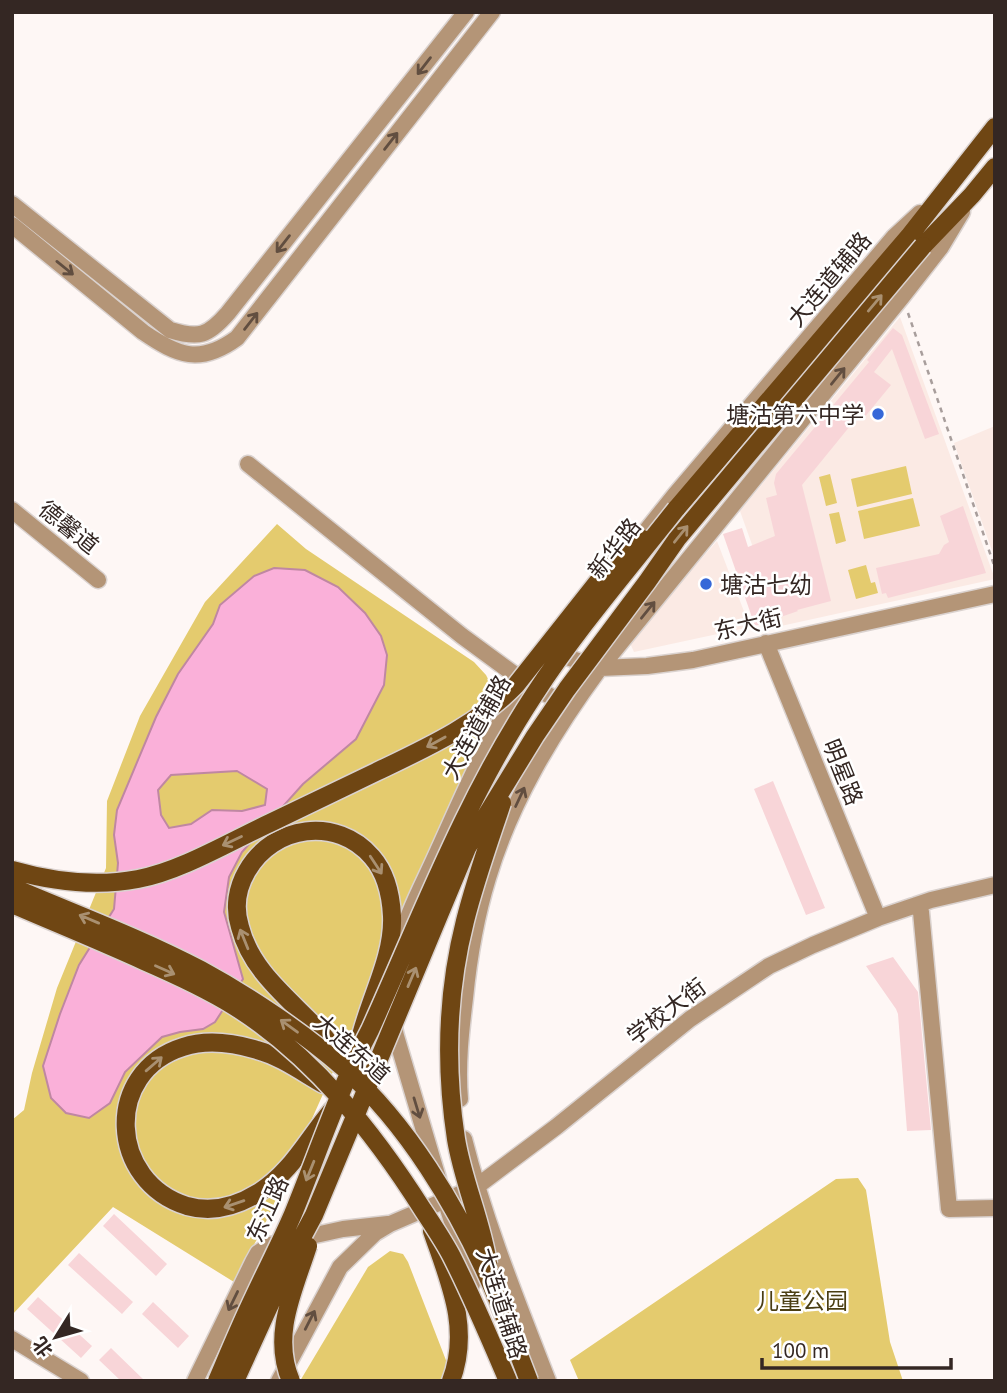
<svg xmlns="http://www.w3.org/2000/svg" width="1007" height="1393" font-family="'PT Sans','Noto Sans SC',sans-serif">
<rect width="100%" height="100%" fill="#fef7f5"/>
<!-- built -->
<path fill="#fbeae4" d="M900 317 995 579 781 626 740 511Z
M995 426V559L954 443Z
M717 541 750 627 634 652 629 641Z"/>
<!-- green -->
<path fill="#e4cb6e" d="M906 466 912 494 857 507 851 479Z
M830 474 837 503 826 506 819 477Z
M913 498 920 526 864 539 858 511Z
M839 512 846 541 836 544 829 514Z
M277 524 306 549 474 662 486 675 494 691 493 714 264 1226 234 1282 113 1207 12 1315V1120L24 1110 32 1073 57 988 106 868 107 801 140 716 205 602Z
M866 565 871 583 875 582 878 593 856 599 848 570Z
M858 1178 866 1190 890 1342 903 1381H579L570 1360 836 1179Z
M390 1251 403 1254 408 1262 454 1381H300L368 1267Z"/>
<!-- water -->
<path fill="#fab0d9" stroke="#bf87a2" stroke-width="2" fill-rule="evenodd" d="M274 568 305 570 338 587 365 613 381 636 387 655 384 685 356 739 303 784 242 852 229 877 224 912 243 979 215 1022 203 1029 180 1032 162 1037 125 1072 110 1103 89 1118 66 1113 51 1098 43 1066 60 1014 79 965 114 909 118 863 114 835 117 810 156 717 178 674 213 624 220 605 254 576ZM237 771 267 789 265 805 242 811 212 810 191 824 169 828 161 815 158 790 171 775Z"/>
<!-- building -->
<path fill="#f8d5d8" d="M893 328 902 335 939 434 925 439 892 349 874 372 891 385 863 419 859 415 802 485 831 601 797 610 798 611 755 626 723 534 742 528 748 547 775 536 766 498 777 495 774 483 776 474 869 362 867 360Z
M963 506 986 573 888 598 886 593 882 594 876 568 939 554 944 545 949 542 940 516Z
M773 781 825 908 806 915 754 789Z
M893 957 918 992 931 1130 907 1131 898 1014 896 1009 866 966Z
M114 1214 167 1264 156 1276 103 1226Z
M79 1253 133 1302 122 1314 68 1265Z
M38 1297 92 1346 81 1358 27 1309Z
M153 1302 189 1336 178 1348 142 1314Z
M111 1348 145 1381H121L99 1360Z"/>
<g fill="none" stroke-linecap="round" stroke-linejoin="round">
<!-- minor casing -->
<g stroke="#dad2cf" stroke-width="19">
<path id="minor" d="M12 204 170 330C199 339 208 336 228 313L466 12
M12 225 143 332C178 356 200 365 237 338L492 12
M248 464 462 636 526 683 570 707
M12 510 98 580
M634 546 674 496 894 237 920 213
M766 643 878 918
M551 652 600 668 647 666 693 660 995 594
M916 905 921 912 949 1209 995 1208
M398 951C405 916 424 883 438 851 465 792 489 731 529 679
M390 987 388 1001 396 1036 438 1178
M460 1099C457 1066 461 1031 465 998 469 958 476 917 488 878 511 801 553 732 600 668L902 297 941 247 962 212
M464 1139C485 1222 517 1301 548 1381
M448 1209 472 1284
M12 1339 81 1381
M195 1381 253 1262 258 1253 270 1245 343 1229 388 1224
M279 1381 340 1267 375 1233 390 1224 476 1187 556 1127 690 1019 769 966 813 945 878 918 931 900 995 885"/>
</g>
<!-- major casing -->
<g stroke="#dad2cf" stroke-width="21">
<path id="major" d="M923 246 972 195 995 167
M676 509 910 235 995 127
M343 1066C337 1056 331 1044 323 1035 293 1001 252 974 240 927 234 908 237 888 247 871 273 825 337 816 372 857 386 873 391 896 392 916 394 959 367 1003 359 1044
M323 1084C302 1072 280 1056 257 1050 234 1043 207 1039 183 1047 103 1072 109 1182 187 1206 212 1213 237 1206 258 1193 291 1173 308 1138 332 1110
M432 1231C449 1281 471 1328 451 1381"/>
</g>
<!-- path -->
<path stroke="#a89e9c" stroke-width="2.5" stroke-dasharray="5 5" stroke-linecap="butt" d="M908 313 995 568"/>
<!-- minor -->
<use href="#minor" stroke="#b49577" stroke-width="16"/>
<!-- major -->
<use href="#major" stroke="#6f4613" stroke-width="18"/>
<!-- major-bridge casing -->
<g stroke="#dad2cf" stroke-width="21" stroke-linecap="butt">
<path id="major-bridge" d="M12 870C54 882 96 887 138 879 181 871 231 841 270 823 306 806 341 789 376 772 426 748 477 725 516 685L607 570 643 539
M12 887C75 914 140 938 201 970 249 996 304 1033 345 1069 407 1124 457 1207 490 1282 504 1314 516 1348 529 1381
M12 904C56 923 100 941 144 961 174 974 205 988 234 1006 313 1056 373 1131 423 1210 433 1225 443 1240 451 1255 472 1296 490 1339 508 1381
M488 1264C482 1222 463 1182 456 1139 445 1067 447 992 465 921 475 881 489 842 502 803
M217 1381C229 1353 241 1324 254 1297 267 1269 281 1242 293 1214 318 1153 339 1089 370 1030 421 917 465 800 534 695 576 630 628 570 676 509
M235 1381 292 1256 314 1215 467 848 481 824 535 736 567 689 647 582 677 539 923 246
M291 1381C271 1335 294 1290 308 1246"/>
</g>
<!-- major-bridge -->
<use href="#major-bridge" stroke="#6f4613" stroke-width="18"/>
</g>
<!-- one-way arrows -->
<defs><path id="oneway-shaft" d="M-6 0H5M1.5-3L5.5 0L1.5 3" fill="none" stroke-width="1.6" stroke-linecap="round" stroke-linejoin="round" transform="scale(1.75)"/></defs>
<g stroke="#614e40">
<use href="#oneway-shaft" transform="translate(424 66) rotate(128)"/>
<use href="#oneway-shaft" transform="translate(391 141) rotate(-52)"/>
<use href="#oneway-shaft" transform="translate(283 244) rotate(128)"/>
<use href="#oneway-shaft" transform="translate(65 268) rotate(39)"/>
<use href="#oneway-shaft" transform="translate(251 321) rotate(-52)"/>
<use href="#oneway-shaft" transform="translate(838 376) rotate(-51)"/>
<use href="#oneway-shaft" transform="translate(648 610) rotate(-51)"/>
<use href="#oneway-shaft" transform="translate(520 797) rotate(-65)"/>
<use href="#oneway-shaft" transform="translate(417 1108) rotate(73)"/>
<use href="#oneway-shaft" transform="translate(233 1301) rotate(116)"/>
<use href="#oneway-shaft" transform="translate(310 1320) rotate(-63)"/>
</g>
<g stroke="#a99071">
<use href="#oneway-shaft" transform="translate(875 303) rotate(-50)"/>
<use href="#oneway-shaft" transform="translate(681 534) rotate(-51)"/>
<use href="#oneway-shaft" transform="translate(436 742) rotate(151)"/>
<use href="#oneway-shaft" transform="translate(232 841) rotate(155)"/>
<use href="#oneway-shaft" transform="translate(376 865) rotate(57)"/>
<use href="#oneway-shaft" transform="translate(89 919) rotate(-157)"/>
<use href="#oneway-shaft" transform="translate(244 939) rotate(-112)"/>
<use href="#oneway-shaft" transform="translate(165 970) rotate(24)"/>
<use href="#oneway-shaft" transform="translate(412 977) rotate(-67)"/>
<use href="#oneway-shaft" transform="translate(289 1026) rotate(-144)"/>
<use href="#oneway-shaft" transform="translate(154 1064) rotate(-41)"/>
<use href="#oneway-shaft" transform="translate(310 1171) rotate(112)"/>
<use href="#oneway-shaft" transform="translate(234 1204) rotate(161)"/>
</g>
<!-- markers -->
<g fill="#3668d8" stroke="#fff" stroke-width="2.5">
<circle cx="878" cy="414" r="7"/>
<circle cx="706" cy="584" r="7"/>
</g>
<g text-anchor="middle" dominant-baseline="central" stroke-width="5" stroke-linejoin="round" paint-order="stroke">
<!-- street labels -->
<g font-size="23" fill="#342723" stroke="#fff">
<text transform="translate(829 279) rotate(-50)">大连道辅路</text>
<text transform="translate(69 527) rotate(39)">德馨道</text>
<text transform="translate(614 548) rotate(-52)">新华路</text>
<text transform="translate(748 624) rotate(-13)">东大街</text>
<text transform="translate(476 727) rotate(-61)">大连道辅路</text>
<text transform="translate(843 772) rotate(68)">明星路</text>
<text transform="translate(666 1011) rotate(-37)">学校大街</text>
<text transform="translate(352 1048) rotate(41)">大连东道</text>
<text transform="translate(267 1209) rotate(-66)">东江路</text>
<text transform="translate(502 1303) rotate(72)">大连道辅路</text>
</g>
<!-- poi labels -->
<g font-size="23" fill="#342723" stroke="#fff" text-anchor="end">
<text x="864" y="414">塘沽第六中学</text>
<text x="720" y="584" text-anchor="start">塘沽七幼</text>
</g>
<!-- park labels -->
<g font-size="23" fill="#4a3e13" stroke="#fff">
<text x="802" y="1300">儿童公园</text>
</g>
</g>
<!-- border -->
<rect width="1007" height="1393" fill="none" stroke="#342723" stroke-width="28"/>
<!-- north arrow -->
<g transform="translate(56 1337) rotate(233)" stroke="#ffffff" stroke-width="5" paint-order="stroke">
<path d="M0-5L12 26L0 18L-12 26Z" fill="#342723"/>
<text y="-10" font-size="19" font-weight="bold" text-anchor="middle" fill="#342723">北</text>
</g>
<!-- scale -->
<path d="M762 1358v10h189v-10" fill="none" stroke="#342723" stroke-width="3.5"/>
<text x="772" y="1358" font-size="21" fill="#342723" stroke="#ffffff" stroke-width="5" paint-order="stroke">100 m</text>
</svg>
